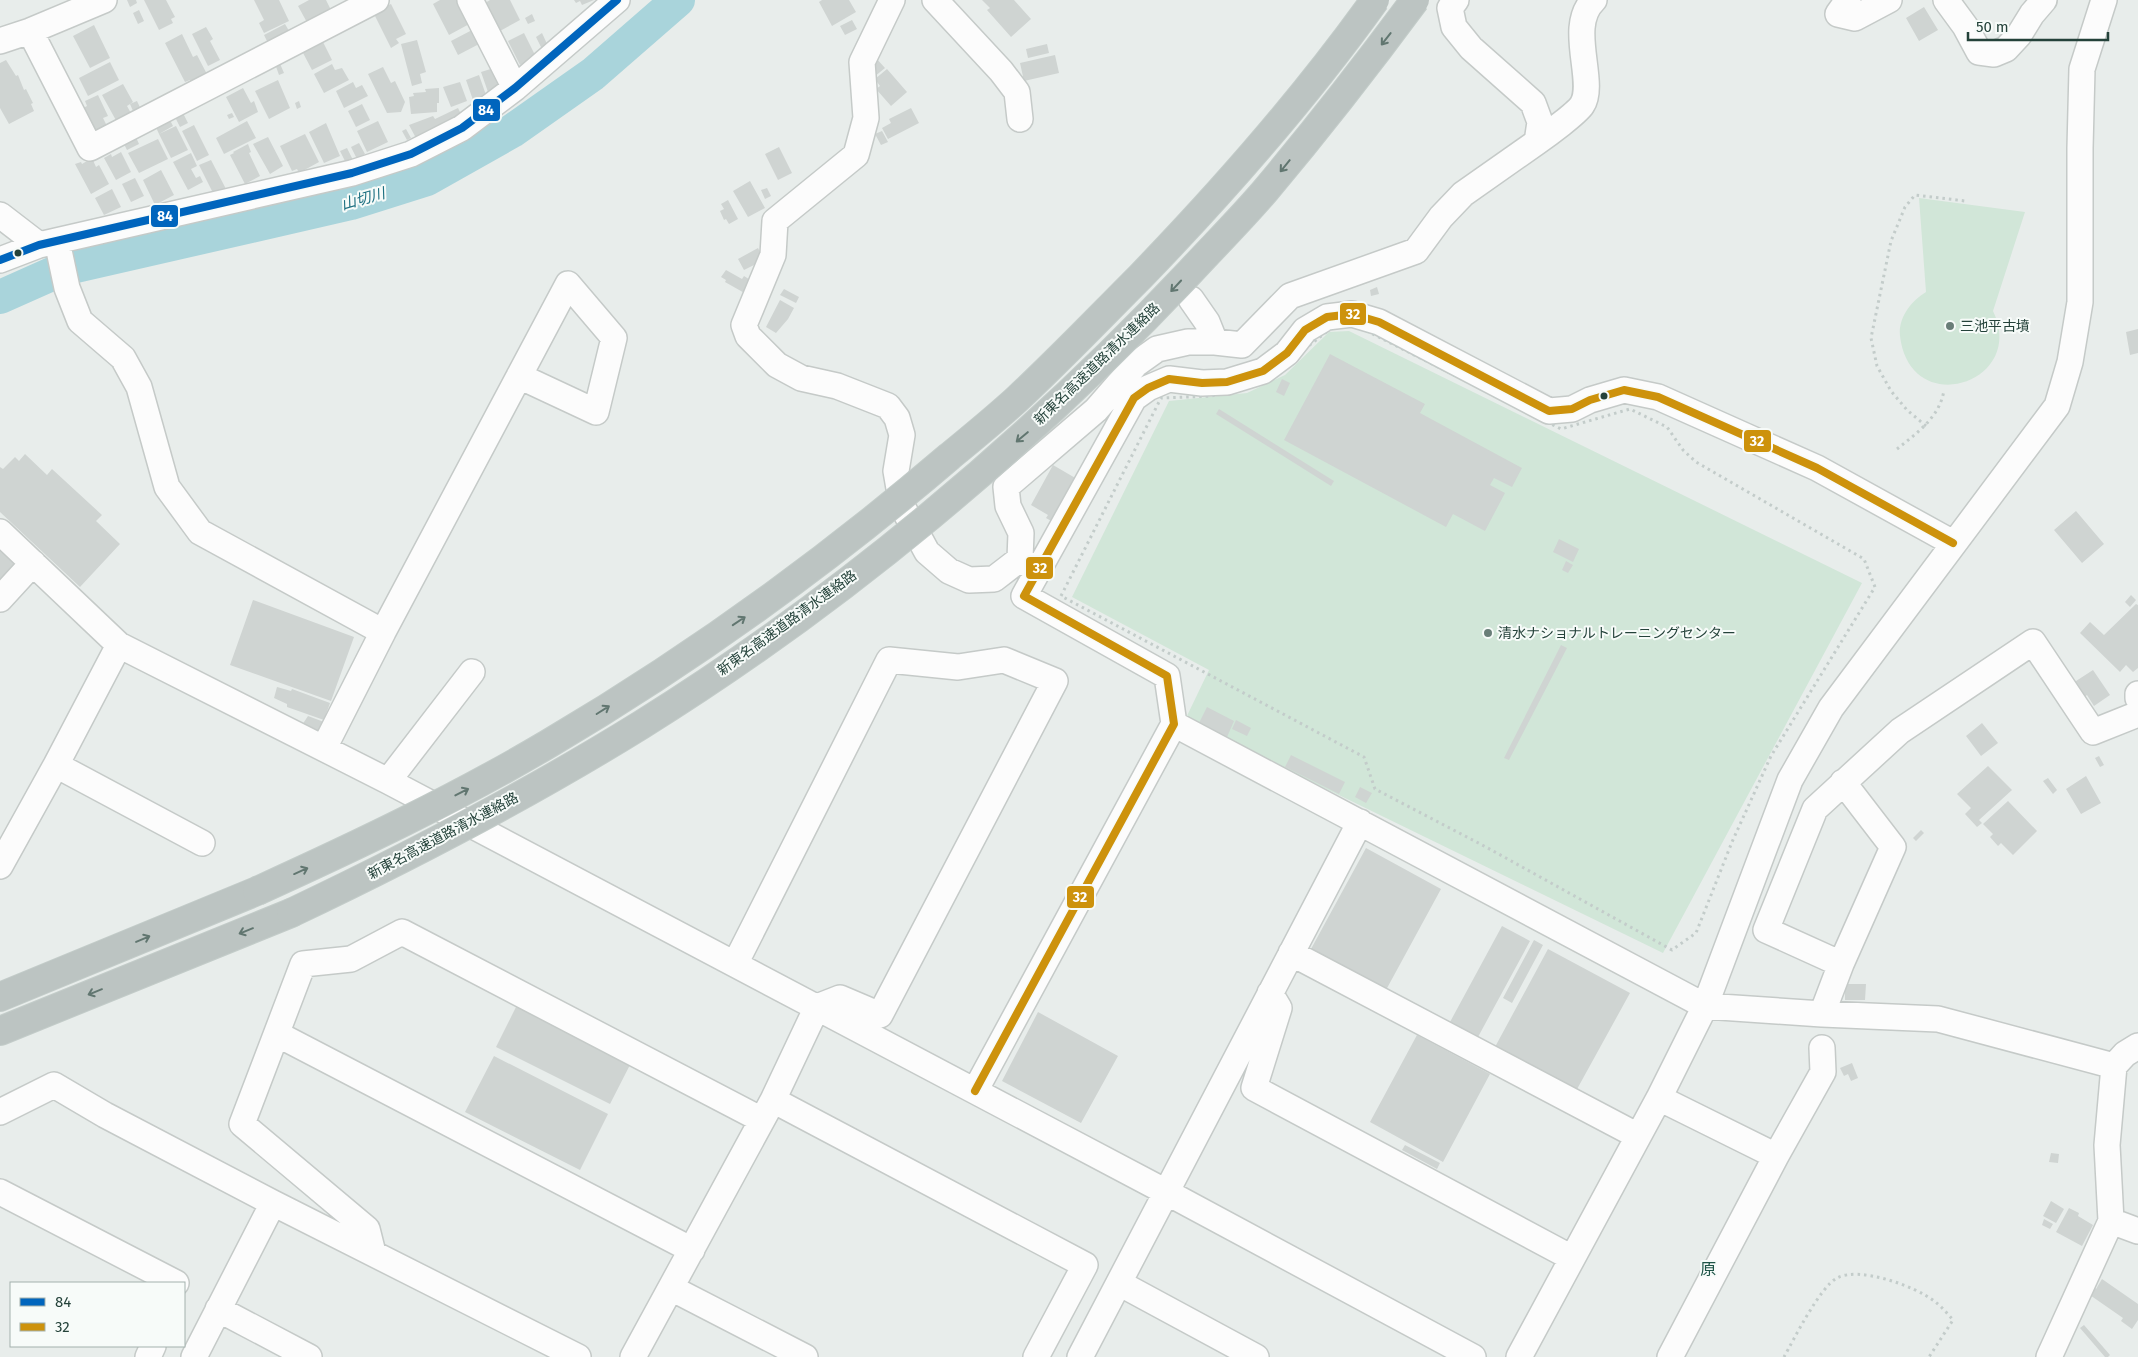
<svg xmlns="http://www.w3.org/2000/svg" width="2138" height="1357" font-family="'Fira Sans','Noto Sans JP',sans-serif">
<rect width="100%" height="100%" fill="#e8edeb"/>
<!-- green -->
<path fill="#d1e6d8" d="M1919 198 2025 212 1993 311C2028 383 1910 421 1900 336 1898 318 1911 301 1926 292Z
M1349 331 1862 583 1663 953 1185 720 1209 670 1072 597 1169 401 1247 393 1285 375 1329 332Z"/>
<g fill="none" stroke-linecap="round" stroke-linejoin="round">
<!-- river -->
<path stroke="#a9d4db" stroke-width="34" d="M0 297 63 269 351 203 427 179 512 131 593 74 678 0"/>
</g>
<!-- building -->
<path fill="#cfd4d2" d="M127 0H136L137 3 130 7Z
M144 0H166L175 17 171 19 173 23 159 30Z
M254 0H279L289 21 264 33 259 23 264 20Z
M309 0H326L333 14 309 26 298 6Z
M440 0H462L473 22 449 35 433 4Z
M490 0H510L520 20 500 31 485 3Z
M574 0H594L582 5 580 1 576 3Z
M822 0H849L856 12 832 26 819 2Z
M982 0H1014L1031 19 1011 37 987 10 990 8Z
M391 4 406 34 396 39 399 43 391 48 373 12Z
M1924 7 1938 30 1919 41 1906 18Z
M139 10 144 21 138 24 133 13Z
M532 14 535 21 528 24 525 18Z
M852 20 857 29 845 35 840 26Z
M285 24 292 36 270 47 264 35Z
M94 25 110 58 90 68 73 36Z
M206 27 213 39 210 41 220 60 208 66 192 34Z
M474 29 481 43 458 55 451 41Z
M524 33 536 57 520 65 508 41Z
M542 33 548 46 542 49 536 37Z
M182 34 193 57 197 55 209 78 193 86 190 80 185 82 165 43Z
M322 40 332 60 312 70 302 51Z
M417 40 426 72 420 74 422 83 412 86 401 44Z
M1047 44 1049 53 1028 58 1026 49Z
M1055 55 1059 73 1024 81 1020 63Z
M876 58 885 68 874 77Z
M278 59 284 73 279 75 274 61Z
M6 60 16 76 18 75 24 90 26 89 33 103 31 104 34 111 9 124 0 108V63Z
M110 62 119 80 88 96 79 78Z
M332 64 335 70 342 68 349 80 324 93 314 74Z
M383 67 391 83 395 81 405 102 401 112 387 113 368 74Z
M497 67 504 86 488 92 481 72Z
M887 69 907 92 891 106 876 89 880 86 875 79Z
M479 75 486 95 473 100 466 80Z
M278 80 290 108 269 119 255 91Z
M353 82 356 88 362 85 368 96 344 108 336 91Z
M460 82 467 101 451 107 443 87Z
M123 84 133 102 127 106 133 117 118 124 102 95Z
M243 88 251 103 254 101 258 112 239 122 226 97Z
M439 88V103H437V112L411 114 409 97 414 96 413 93 426 92 425 89Z
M98 95 108 116 103 118 107 126 92 133 81 109 87 106 85 101Z
M137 101 143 114 136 118 130 104Z
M299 101 301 107 297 109 295 103Z
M362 104 370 120 356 127 348 111Z
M458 108 464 120 417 140 409 125 433 116 435 119Z
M911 108 919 123 888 139 882 128 891 123 889 119Z
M183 113 188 123 180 127 175 117Z
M232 113 234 117 229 119 227 115Z
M168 116 173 126 159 134 154 123Z
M247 121 256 138 224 154 216 138Z
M378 121 388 142 367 152 357 131Z
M326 123 340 156 324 163 309 132Z
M194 125 209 155 197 161 182 131Z
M176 126 188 150 171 158 159 134Z
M406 129 411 138 407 140 402 131Z
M882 131 888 142 881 145 875 134Z
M305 134 319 162 299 173 297 169 292 171 280 146Z
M135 135 139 144 127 150 122 140Z
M268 137 283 166 270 174 253 144Z
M158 139 168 159 139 173 128 153Z
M359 143 365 154 357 159 351 147Z
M248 144 251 152 249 153 260 176 245 184 230 155 234 153 233 152Z
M779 147 792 173 778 180 765 154Z
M347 148 353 160 346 163 340 151Z
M121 152 131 172 116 180 104 158 111 154 112 157Z
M191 153 197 166 191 169 196 178 200 176 203 182 188 190 173 162Z
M92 158 96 167 99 165 109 184 91 194 75 164 81 162 82 164Z
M211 160 226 189 214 195 199 165Z
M161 170 174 195 155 205 143 180Z
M135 178 144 196 131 202 122 184Z
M750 181 765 208 748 217 733 191Z
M767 188 771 196 765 199 761 190Z
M112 189 121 207 104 215 95 198Z
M728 200 738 219 729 224 726 219 724 220 720 211 724 209 721 204Z
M758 248 764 260 744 270 738 259Z
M726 270 742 279 744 276 755 283 748 295 725 282 726 280 721 277Z
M1377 287 1379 294 1371 296 1370 290Z
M784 289 799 297 796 303 780 295Z
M780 300 794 308 788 319 776 333 766 327Z
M2138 329V353L2130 355 2126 332Z
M1330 354 1425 404 1420 413 1522 468 1512 487 1494 478 1490 485 1505 493 1485 531 1453 514 1446 527 1284 440Z
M1282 379 1290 383 1284 396 1276 392Z
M1219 409 1334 481 1331 486 1216 414Z
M25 454 47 475 52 469 102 515 96 521 120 544 80 587 0 512V467L3 469 15 457 19 461Z
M1053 465 1077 479 1053 522 1046 518 1048 515 1031 505Z
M2076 511 2104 544 2082 563 2054 530Z
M1559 539 1579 549 1573 562 1553 552Z
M0 543 22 564 0 587Z
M1566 561 1573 565 1568 573 1562 570Z
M2131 595 2136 600 2130 607 2125 602Z
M253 600 354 637 331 701 230 665Z
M2136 604 2138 605V668L2133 672 2126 665 2120 672 2080 633 2090 622 2104 635Z
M1561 645 1567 648 1509 760 1504 758Z
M2093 670 2110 695 2094 706 2087 695 2083 698 2073 683Z
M277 687 291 691 292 689 330 703 324 720 287 707V704L274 698Z
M1207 707 1234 721 1227 737 1199 723Z
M308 716 324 722 321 730 312 733 300 728Z
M1236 720 1251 728 1247 736 1232 729Z
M1982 723 1998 743 1981 756 1966 736Z
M1291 755 1345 782 1339 794 1285 767Z
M2099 756 2104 765 2100 767 2095 758Z
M1988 766 2012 790 1979 820 1982 823 1977 827 1965 814 1971 808 1957 794Z
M2086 776 2101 803 2081 814 2066 789Z
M2048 778 2057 790 2053 794 2043 781Z
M1360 787 1372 793 1366 803 1355 797Z
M2008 801 2037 831 2013 855 2001 843 1998 846 1990 837 1993 834 1983 824Z
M1921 830 1924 833 1916 841 1913 838Z
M1366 848 1441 889 1386 990 1311 949Z
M1502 926 1530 941 1478 1037 1450 1022Z
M1534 940 1543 945 1512 1003 1503 998Z
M1548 949 1630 993 1576 1091 1495 1047Z
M1845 984H1866L1865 1000H1845Z
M519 1001 633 1059 610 1104 496 1047Z
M1038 1012 1118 1056 1081 1123 1002 1081Z
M1417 1035 1490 1074 1443 1162 1370 1122Z
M494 1056 608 1114 580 1170 465 1112Z
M1852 1063 1858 1078 1851 1081 1848 1074 1844 1076 1840 1068Z
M1405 1145 1440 1163 1437 1169 1402 1150Z
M2051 1153 2059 1154 2058 1163 2049 1162Z
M2051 1201 2064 1209 2056 1223 2043 1216Z
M2069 1208 2079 1213 2078 1216 2093 1225 2082 1246 2056 1232Z
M2044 1219 2053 1224 2050 1229 2042 1225Z
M2102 1279 2138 1304V1320L2132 1329 2121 1321 2123 1318 2087 1293 2092 1285 2096 1289Z
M2084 1325 2110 1355 2108 1357H2105L2080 1328Z"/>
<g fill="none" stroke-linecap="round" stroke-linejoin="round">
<!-- minor casing -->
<g stroke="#c5cac8" stroke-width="28">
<path id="minor" d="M470 0 515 88
M892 0 862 62 866 118 856 155 775 221 773 255 744 325 748 336 777 365 801 378 837 386 888 406 897 418 902 435 896 471 902 506 927 552 949 571 969 580 994 579 1020 559 1033 568
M935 0 1001 71 1017 92 1020 119
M1848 0 1838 14 1855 18 1889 0
M1946 0 1965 26 1979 52 1994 54 2006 49 2019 35 2032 14 2044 0
M30 31 90 148 376 0
M0 41 30 31 104 0
M1537 142C1547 135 1577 113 1582 105 1597 82 1566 26 1594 0
M0 215 39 245
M57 241 67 288 80 321 123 358 139 387 167 487 200 532 383 632 324 748
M0 260 39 245 352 173 411 154 462 128 515 88 617 0
M1191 299 1207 322 1215 342
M0 532 119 645 388 781 1168 1193 1473 1357
M1020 559 1021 533 1008 506 1006 487 1096 410 1136 364 1157 349 1188 342H1215L1242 345 1290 296 1416 251 1441 217 1463 194 1537 142 1540 122 1533 103 1471 48 1454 27 1450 8 1456 0
M0 599 33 563
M383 632 568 284 614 338 596 412 519 376
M2138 694V698
M1174 724 1705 1006 1822 1014 1938 1019 2114 1066
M56 765 202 843
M388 781 472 672
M0 866 56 765 119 645
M1291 953 1638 1136
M1841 964 1766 930 1815 809 1900 731 2033 642 2093 732 2138 714
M1270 993 1279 1008 1254 1088 1572 1258
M1822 1014 1841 964 1893 847 1843 782
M277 1034 692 1250
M975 1091 1174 724 1167 676 1024 596 1134 398 1148 388 1169 379 1202 383 1227 382 1263 371 1287 353 1305 330 1327 317 1352 314 1379 322 1549 411 1572 409 1590 400 1624 390 1658 397 1817 468 1953 543
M1659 1098 1776 1156
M773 1100 1085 1265 1036 1357
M0 1112 54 1085 105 1115 273 1203 578 1357
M0 1192 176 1283
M2111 1221 2138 1231
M373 1253 367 1229 242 1124 303 964 351 959 402 932 762 1120
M1119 1283 1256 1357
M671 1288 805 1357
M218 1309 309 1357
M148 1357 153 1346
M194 1357 273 1203
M633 1357 773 1100 817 1007 840 998 880 1015 1055 681 1004 660 958 667 889 660 735 964
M1080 1357C1175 1179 1266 1000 1360 822
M1519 1357 1659 1098 1705 1006 1790 780 1831 708 2057 406 2070 362 2080 302V148L2082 69 2104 0
M1670 1357 1776 1156 1823 1072 1822 1048
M2049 1357 2111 1221 2107 1145 2114 1066 2125 1054 2138 1046"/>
</g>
<!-- highway casing -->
<g stroke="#c3ccc9" stroke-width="30">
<path id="highway" d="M0 997 257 891
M0 1031 291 913"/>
</g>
<!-- path -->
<path stroke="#c3ccca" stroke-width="3" stroke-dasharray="2.5 4" stroke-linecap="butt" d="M1355 325 1561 429 1630 409 1667 427 1683 450 1696 462 1864 559 1875 587 1771 756 1732 842 1696 933 1672 950 1486 847 1375 789 1364 757 1061 596 1161 398 1212 396 1279 369 1334 326Z
M1926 426 1907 410 1891 391 1877 366 1871 338 1891 241 1905 207 1915 195 1965 201
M1897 449C1917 433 1940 417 1944 390
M1784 1357C1794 1339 1820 1287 1837 1278 1859 1266 1915 1286 1934 1301 1941 1306 1947 1313 1953 1320L1929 1357"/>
<!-- minor -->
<use href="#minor" stroke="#fcfcfc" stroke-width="25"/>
<!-- highway -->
<use href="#highway" stroke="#bcc4c2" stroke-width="28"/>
<!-- highway-bridge casing -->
<g stroke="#c3ccc9" stroke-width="30" stroke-linecap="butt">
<path id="highway-bridge" d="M257 891C356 846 455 799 548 744 690 660 825 563 950 456 972 438 995 419 1016 400 1059 360 1099 318 1140 277 1224 190 1305 98 1375 0
M291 913C411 856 528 795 641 725 840 601 1029 443 1190 272 1215 245 1241 219 1265 191 1317 129 1367 65 1415 0"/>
</g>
<!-- highway-bridge -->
<use href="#highway-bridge" stroke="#bcc4c2" stroke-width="28"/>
<!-- bus-1 casing -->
<g stroke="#f7fbf9" stroke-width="11">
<path id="bus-1" d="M0 260 39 245 352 173 411 154 462 128 515 88 617 0"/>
</g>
<!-- bus-2 casing -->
<g stroke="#f7fbf9" stroke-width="11">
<path id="bus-2" d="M975 1091 1174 724 1167 676 1024 596 1134 398 1148 388 1169 379 1202 383 1227 382 1263 371 1287 353 1305 330 1327 317 1352 314 1379 322 1549 411 1572 409 1590 400 1624 390 1658 397 1817 468 1953 543"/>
</g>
<!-- bus-1 -->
<use href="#bus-1" stroke="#0065bd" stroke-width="8"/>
<!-- bus-2 -->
<use href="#bus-2" stroke="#cd920c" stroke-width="8"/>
</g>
<!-- one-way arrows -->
<defs><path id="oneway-shaft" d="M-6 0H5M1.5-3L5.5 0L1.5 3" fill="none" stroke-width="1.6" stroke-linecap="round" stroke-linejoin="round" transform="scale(1.25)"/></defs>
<g stroke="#617670">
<use href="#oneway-shaft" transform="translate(1386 39) rotate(128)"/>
<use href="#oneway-shaft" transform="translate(1285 166) rotate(129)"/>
<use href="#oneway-shaft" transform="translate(1176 286) rotate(133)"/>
<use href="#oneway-shaft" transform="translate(1022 437) rotate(140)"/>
<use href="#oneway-shaft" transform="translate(739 621) rotate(-34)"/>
<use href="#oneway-shaft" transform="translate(603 710) rotate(-32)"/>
<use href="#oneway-shaft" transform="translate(462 792) rotate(-27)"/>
<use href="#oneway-shaft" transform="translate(301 871) rotate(-24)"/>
<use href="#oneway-shaft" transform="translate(246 931) rotate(158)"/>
<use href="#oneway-shaft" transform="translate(143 939) rotate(-23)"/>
<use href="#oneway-shaft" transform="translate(95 992) rotate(158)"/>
</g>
<!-- markers -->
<g fill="#24423a" stroke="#f7fbf9" stroke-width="2">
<circle cx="18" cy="253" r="4.5"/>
<circle cx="1604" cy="396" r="4.5"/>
</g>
<g fill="#697e78" stroke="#f7fbf9" stroke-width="2">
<circle cx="1950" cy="326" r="5"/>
<circle cx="1488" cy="633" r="5"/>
</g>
<g text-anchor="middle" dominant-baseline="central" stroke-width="4" stroke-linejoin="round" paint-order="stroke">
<!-- poi labels -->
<g font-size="14" fill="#24423a" stroke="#f7fbf9" text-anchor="start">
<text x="1960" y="326">三池平古墳</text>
<text x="1498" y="633">清水ナショナルトレーニングセンター</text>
</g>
<!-- street labels -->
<g font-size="14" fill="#24423a" stroke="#f7fbf9">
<text transform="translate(1097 364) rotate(-44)">新東名高速道路清水連絡路</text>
<text transform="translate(787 623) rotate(-36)">新東名高速道路清水連絡路</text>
<text transform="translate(443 836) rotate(-28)">新東名高速道路清水連絡路</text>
</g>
<!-- water labels -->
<g font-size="15" font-style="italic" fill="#1c6f80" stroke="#f7fbf9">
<text transform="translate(363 199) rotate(-16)">山切川</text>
</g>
<!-- quarter labels -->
<g font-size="16" fill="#1f5548" stroke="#f7fbf9">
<text x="1708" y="1269">原</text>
</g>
</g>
<g stroke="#f7fbf9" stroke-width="2">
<rect x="472" y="98" width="29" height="24" rx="5" fill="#0065bd"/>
<rect x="150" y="204" width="29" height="24" rx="5" fill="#0065bd"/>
<rect x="1339" y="302" width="28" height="24" rx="5" fill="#cd920c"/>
<rect x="1743" y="429" width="29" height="24" rx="5" fill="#cd920c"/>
<rect x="1025" y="556" width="29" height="24" rx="5" fill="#cd920c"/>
<rect x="1066" y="885" width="29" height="24" rx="5" fill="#cd920c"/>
</g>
<g font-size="14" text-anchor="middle" font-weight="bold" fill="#fff">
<text x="486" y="115">84</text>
<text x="165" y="221">84</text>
<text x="1353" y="319">32</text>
<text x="1757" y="446">32</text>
<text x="1040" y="573">32</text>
<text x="1080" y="902">32</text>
</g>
<!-- legend -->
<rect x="10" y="1282" width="175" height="65" fill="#f7fbf9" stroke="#a3b1ad"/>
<rect x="20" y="1298" width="25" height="8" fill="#0065bd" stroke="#a3b1ad"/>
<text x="55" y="1307" font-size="15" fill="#24423a">84</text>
<rect x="20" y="1323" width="25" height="8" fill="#cd920c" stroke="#a3b1ad"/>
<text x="55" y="1332" font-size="15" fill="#24423a">32</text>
<!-- scale -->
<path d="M1968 32v8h140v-8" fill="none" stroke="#24423a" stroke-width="2.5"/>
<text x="1976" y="32" font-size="15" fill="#24423a" stroke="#f7fbf9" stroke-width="4" paint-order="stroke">50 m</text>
</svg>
